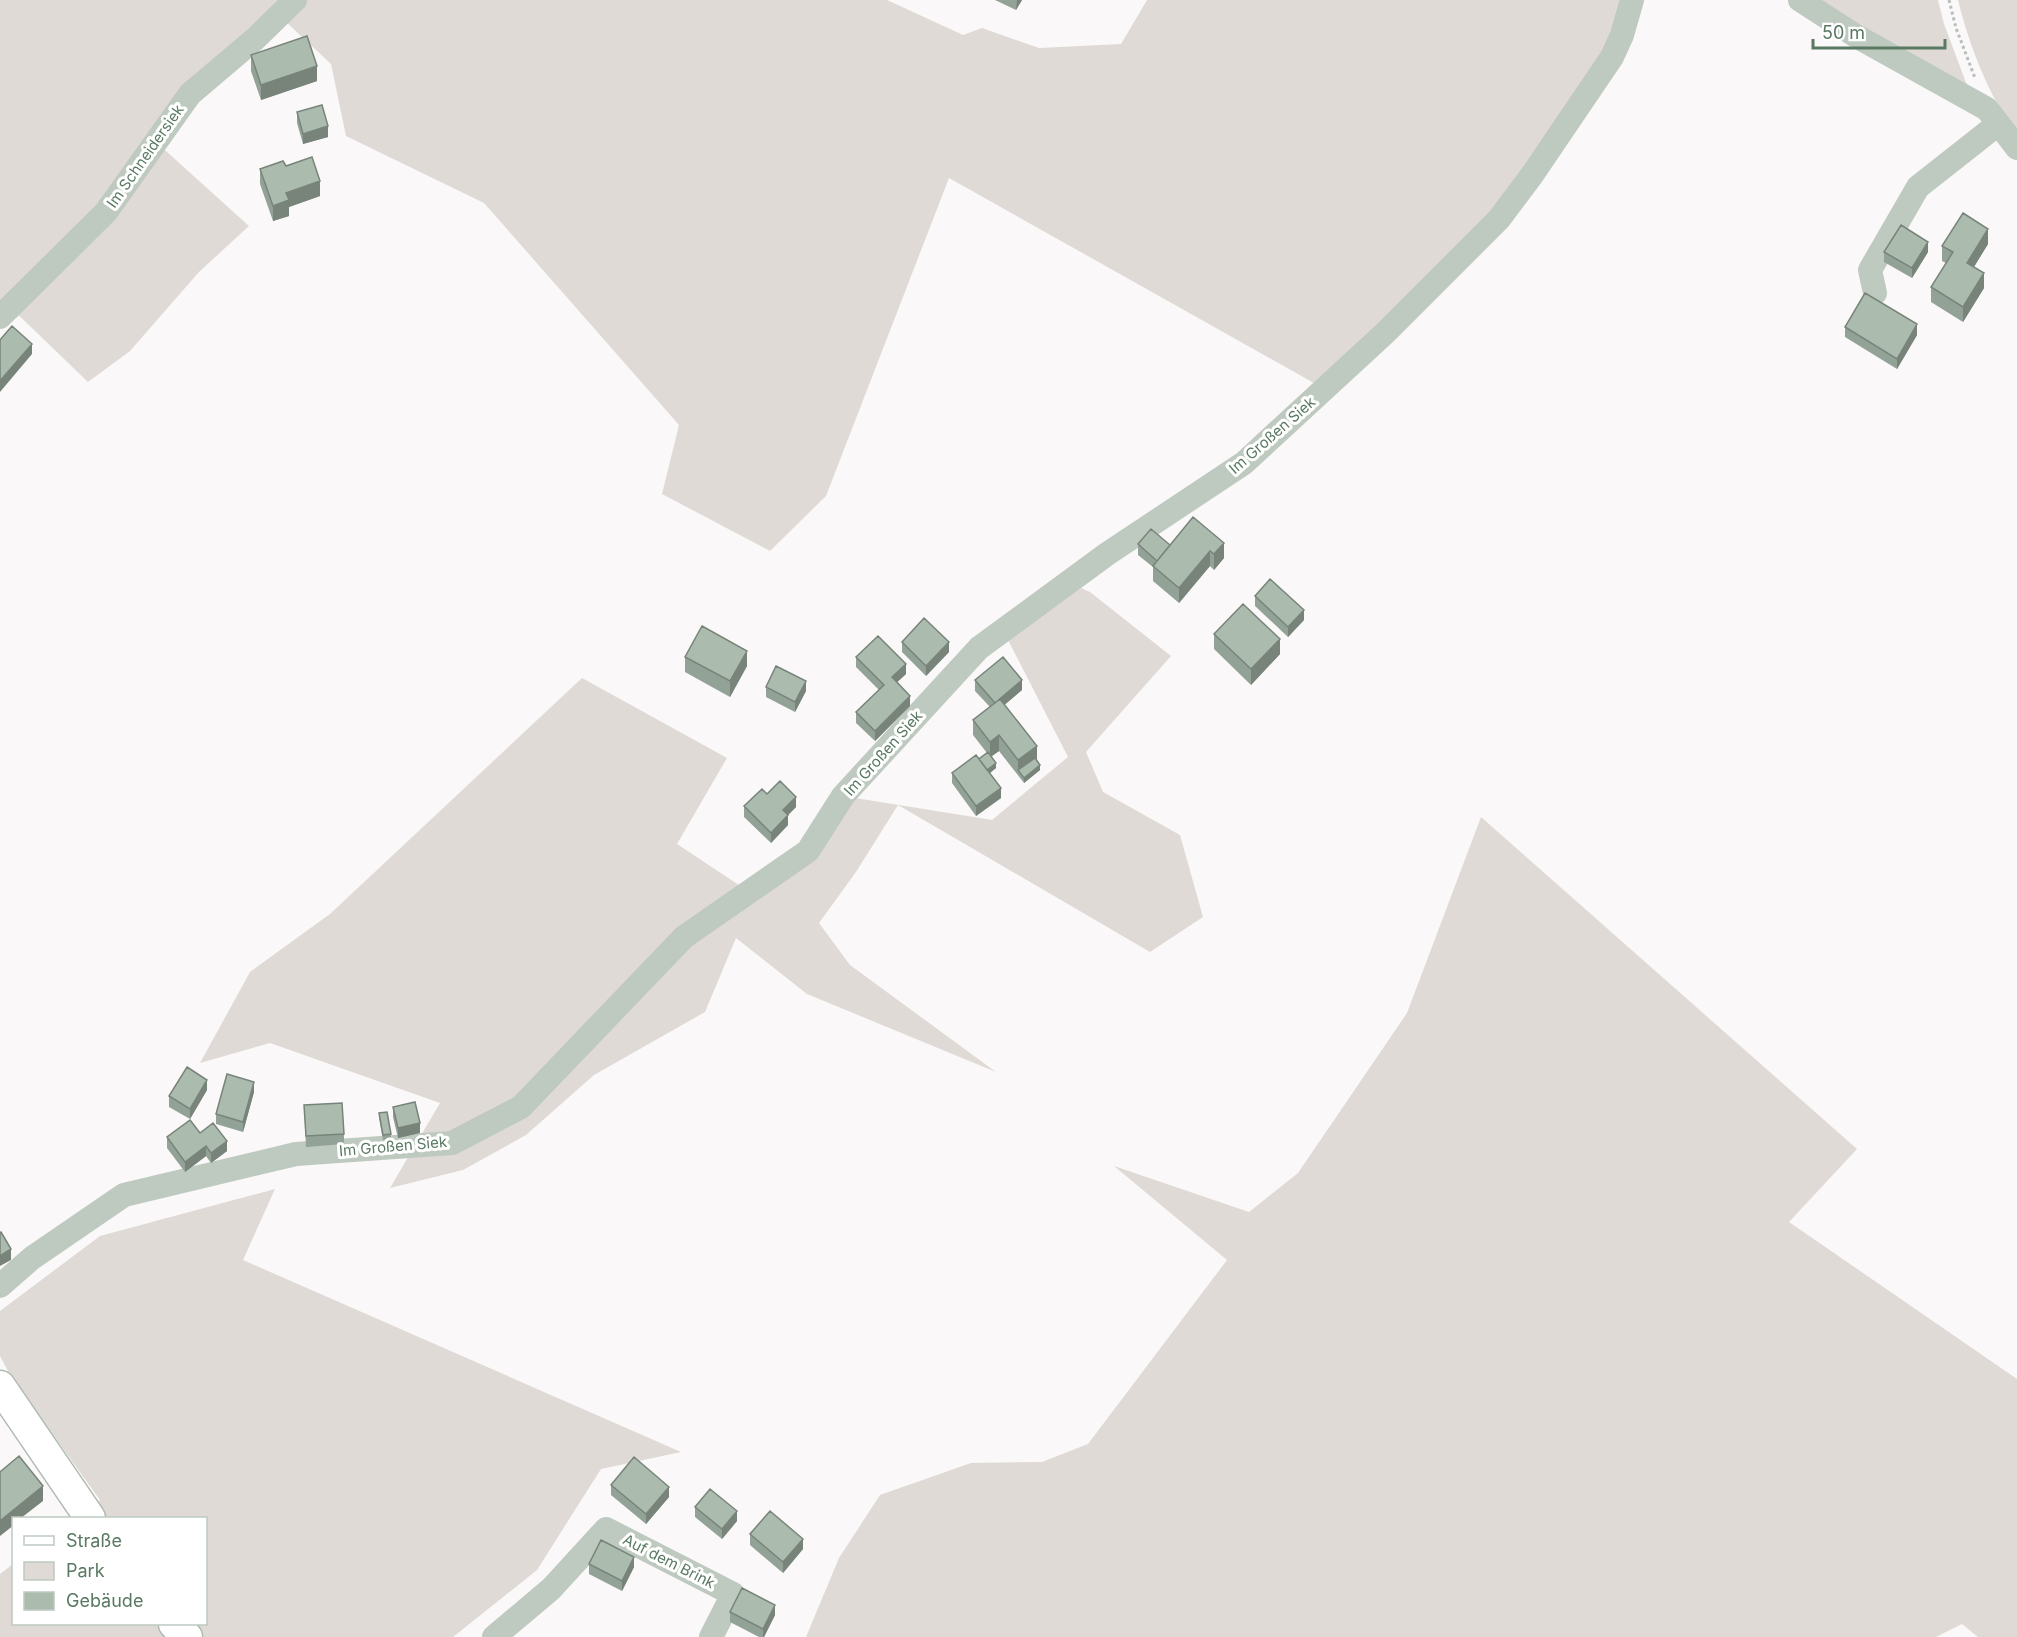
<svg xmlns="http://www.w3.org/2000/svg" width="2017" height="1637" font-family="Inter,sans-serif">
<rect width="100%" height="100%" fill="#faf8f8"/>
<!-- green -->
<path fill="#e0dad6" d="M0 0H887L963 35 982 28 1039 48 1121 44 1147 0H1626L1603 62 1496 215 1321 387 949 178 826 496 770 551 662 494 679 425 484 203 346 136 331 64 285 21 156 142 249 226 199 272 130 351 88 382 5 302 0 308Z
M1807 0H1938L1944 24 1968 88Z
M1958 0H2017V135C1988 94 1970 48 1958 0Z
M1081 588 1090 592 1171 656 1086 752 1103 792 1180 835 1203 917 1150 952 898 805 856 872 819 923 850 965 996 1072 807 994 736 938 705 1012 594 1075 526 1135 463 1170 390 1188 440 1103 270 1043 200 1063 250 972 330 914 582 678 727 758 677 844 751 893 808 851 843 796 992 820 1068 757 1008 640Z
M1481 817 1857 1149 1789 1222 2017 1379V1637H1978L1962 1624 1936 1637H806L839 1558 880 1495 971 1463 1042 1462 1088 1444 1227 1260 1114 1166 1249 1212 1298 1173 1407 1013Z
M275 1189 243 1260 681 1452 601 1469 537 1570 453 1637H0V1574L13 1564 14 1624H206V1518H75L100 1500 10 1375 0 1356V1311L100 1236Z"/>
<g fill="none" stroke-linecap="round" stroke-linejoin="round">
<!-- major casing -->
<g stroke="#afbcb3" stroke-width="33">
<path id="major" d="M0 1386 90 1518
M174 1624 187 1637"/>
</g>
<!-- path -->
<path stroke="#b7bfb9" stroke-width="3" stroke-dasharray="3 3" stroke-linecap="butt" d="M1949 0 1956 28 1975 78"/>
<!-- minor -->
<path stroke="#bec9c0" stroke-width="24" d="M1800 0 1856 36 1987 109 2017 148
M1875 293 1870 270 1918 187 1998 124
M0 317 106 212 190 94 255 39 295 0
M0 1286 32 1258 124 1195 296 1154 452 1143 521 1107 684 937 808 851 843 796 979 648 1107 554 1244 463 1385 333 1499 219 1532 175 1612 57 1622 35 1632 0
M494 1637 551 1589 606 1529 733 1594 711 1637"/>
<!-- major -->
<use href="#major" stroke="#fff" stroke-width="30"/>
</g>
<!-- wall -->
<path fill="#93a296" d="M995 0H1022L1016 10Z
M251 55 317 81 261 100 251 71Z
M297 112 328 137 303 144 297 123Z
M286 166 320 196 289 207V216L273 221 260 184V169Z
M1988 244 1974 267 1984 288 1963 322 1931 302V287L1946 263 1942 261V246Z
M1884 252H1928L1912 278 1884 262Z
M1845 327 1917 335 1897 369 1845 337Z
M1193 517 1224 558 1214 570 1210 566 1179 603 1153 581V567L1138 555V544L1170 545Z
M1255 596 1304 620 1288 637 1255 606Z
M1214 634 1280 654 1251 685 1214 649Z
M902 642 949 652 926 676 902 652Z
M685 657 747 666 730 697 685 672Z
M856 657 906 674 897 682 910 706 875 741 856 723V712L879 690 856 667Z
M975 680 1022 690 1004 705 1037 760 1040 770 1024 783 999 751 991 757 996 768 990 773 1001 798 976 816 952 783V773L979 758 987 753 973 735V720L990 707 975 691Z
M766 687 806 691 795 712 766 697Z
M767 794 796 807 788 815V825L771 843 744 817V806Z
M207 1090 190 1119 169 1107V1096Z
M254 1092 243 1132 216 1124V1114Z
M304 1105 344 1134V1144L306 1147Z
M393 1107 420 1133 398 1138 393 1117Z
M379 1113 391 1134V1139L383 1140 379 1118Z
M200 1133 227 1151 211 1163 206 1156 185 1172 167 1148V1137Z
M611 1485 669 1497 646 1524 611 1495Z
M695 1507 737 1521 722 1539 695 1517Z
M750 1534 803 1549 783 1573 750 1545Z
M589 1564 634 1567 622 1591 589 1574Z
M730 1612 775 1615 764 1637H759L730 1622Z"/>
<!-- shaded-wall -->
<path fill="#78847a" d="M1017 0H1022L1016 10Z
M317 66V81L261 100V85Z
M328 126V137L303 144V134Z
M320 181V196L289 207V216L273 221V206L286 193Z
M1988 229V244L1967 278V263Z
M1928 242V252L1912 278V268Z
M1984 273V288L1963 322V307Z
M1917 324V335L1897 369V359Z
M32 344V354L0 392V381Z
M1224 543V558L1214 570V554Z
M1210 551V566L1179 603V588Z
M1304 610V620L1288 637V627Z
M1280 639V654L1251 685V669Z
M949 642V652L926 676V666Z
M747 651V666L730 697V681Z
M906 664V674L892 687V677Z
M1022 680V690L995 713V703Z
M806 681V691L795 712V702Z
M910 696V706L875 741V731Z
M999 735V751L990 757V742Z
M1037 746V761L1018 770V760Z
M996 763V768L985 777V772Z
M1040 765V770L1024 783V778Z
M1001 788V798L976 816V806Z
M796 797V807L783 820V810Z
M788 815V825L771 843V833Z
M207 1080V1090L190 1119V1109Z
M254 1082V1092L243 1132V1122Z
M420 1123V1133L398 1138V1128Z
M227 1141V1151L211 1163V1153Z
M206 1146V1156L185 1172V1162Z
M11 1249V1260L0 1266V1256Z
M43 1486V1501L21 1518H14V1525L0 1536V1521Z
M669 1487V1497L646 1524V1514Z
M737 1511V1521L722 1539V1529Z
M803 1539V1549L783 1573V1562Z
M634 1557V1567L622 1591V1581Z
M775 1605V1615L764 1637H763V1629Z"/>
<!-- building -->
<path fill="#abbcaf" stroke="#78847a" stroke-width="1.5" d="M307 36 317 66 261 85 251 55Z
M322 105 328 126 303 134 297 112Z
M312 157 320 181 286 193 289 200 273 206 260 169 283 161 286 166Z
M1963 213 1988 229 1967 263 1984 273 1963 307 1931 287 1953 252 1942 246Z
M1901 225 1928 242 1912 268 1884 252Z
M1865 293 1917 324 1897 359 1845 327Z
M12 326 32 344 0 381V340Z
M1193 517 1224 543 1214 554 1210 551 1179 588 1153 566Z
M1151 529 1170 545 1157 561 1138 544Z
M1270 579 1304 610 1288 627 1255 596Z
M1243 604 1280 639 1251 669 1214 634Z
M924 618 949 642 926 666 902 642Z
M702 626 747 651 730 681 685 657Z
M878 636 906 664 892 677 910 696 875 731 856 712 884 685 856 657Z
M1003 657 1022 680 995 703 975 680Z
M776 666 806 681 795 702 766 687Z
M1000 699 1037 746 1018 760 999 735 990 742 973 720Z
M988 752 996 763 987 770 979 759Z
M976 755 1001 788 976 806 952 773Z
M1035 758 1040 765 1024 778 1018 770Z
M780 781 796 797 783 810 788 815 771 833 744 806 762 789 767 794Z
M187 1067 207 1080 190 1109 169 1096Z
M227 1074 254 1082 243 1122 216 1114Z
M415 1102 420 1123 398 1128 393 1107Z
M342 1103 344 1134 306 1136 304 1105Z
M387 1112 391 1134 383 1135 379 1113Z
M190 1120 200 1133 213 1123 227 1141 211 1153 206 1146 185 1162 167 1137Z
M1 1232 11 1249 0 1256V1233Z
M19 1456 43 1486 0 1521V1472Z
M634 1457 669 1487 646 1514 611 1485Z
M710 1489 737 1511 722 1529 695 1507Z
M770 1511 803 1539 783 1562 750 1534Z
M601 1540 634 1557 622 1581 589 1564Z
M742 1588 775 1605 763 1629 730 1612Z"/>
<g text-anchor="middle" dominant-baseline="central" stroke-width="6" stroke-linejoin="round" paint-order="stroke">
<!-- street labels -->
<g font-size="15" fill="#597962" stroke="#fff">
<text transform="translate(145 156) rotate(-55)">Im Schneidersiek</text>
<text transform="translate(1272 435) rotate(-41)">Im Großen Siek</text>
<text transform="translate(883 753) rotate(-48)">Im Großen Siek</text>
<text transform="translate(393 1146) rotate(-5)">Im Großen Siek</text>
<text transform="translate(669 1561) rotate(27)">Auf dem Brink</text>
</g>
</g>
<!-- legend -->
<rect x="12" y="1517" width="195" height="108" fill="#ffffff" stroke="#bdc9c0" stroke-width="1.5"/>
<rect x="24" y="1536" width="30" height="9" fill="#ffffff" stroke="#bdc9c0" stroke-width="1.5"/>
<text x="66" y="1547" font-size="18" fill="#597962">Straße</text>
<rect x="24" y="1562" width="30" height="18" fill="#e0dad6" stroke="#bdc9c0" stroke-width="1.5"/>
<text x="66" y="1577" font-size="18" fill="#597962">Park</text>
<rect x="24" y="1592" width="30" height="18" fill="#abbcaf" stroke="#bdc9c0" stroke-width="1.5"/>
<text x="66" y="1607" font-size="18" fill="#597962">Gebäude</text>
<!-- scale -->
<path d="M1813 39v9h132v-9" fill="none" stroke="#597962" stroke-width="3"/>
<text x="1822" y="39" font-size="18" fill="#597962" stroke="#ffffff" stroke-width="4.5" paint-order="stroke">50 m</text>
</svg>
